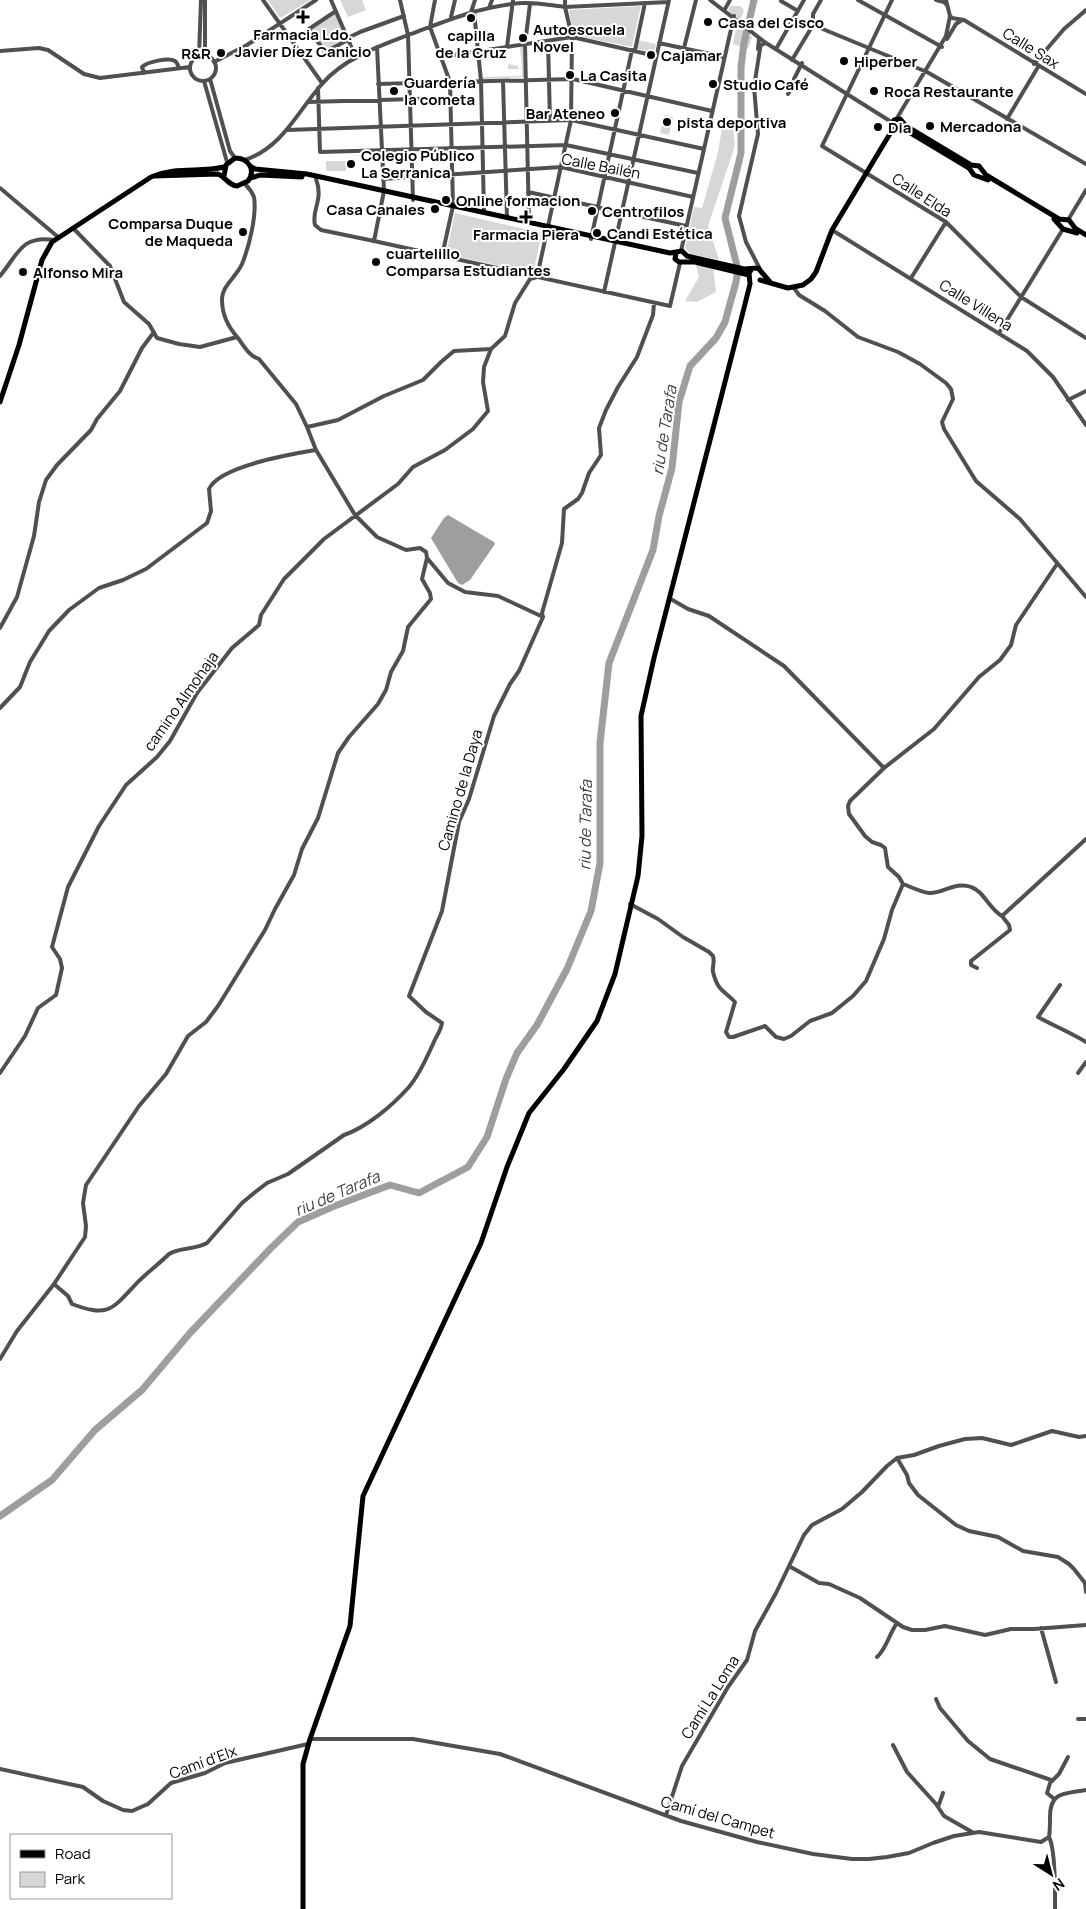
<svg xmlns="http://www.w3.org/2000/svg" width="1086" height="1909" font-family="Manrope,sans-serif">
<rect width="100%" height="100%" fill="#fff"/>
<!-- green -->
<path fill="#d7d7d7" d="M268 0H311L280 18Z
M340 0H362L366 10 348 17Z
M641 6 632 47 573 35 569 10Z
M730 6H740L744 10 740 21 728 11Z
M336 13 347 39 325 51 311 30Z
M741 26 752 37 748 49 733 44 736 28Z
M637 40 656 44 654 53 635 48Z
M520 47H523L524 77 483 79V77L522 76V69H508V64L518 66V69L522 68Z
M664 115 673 117 669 135 660 133Z
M724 116 732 119 735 146 708 226 719 260 690 254 685 248 694 207 702 208 718 152Z
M326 161H346V171H326Z
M455 213 542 233 533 273 446 254Z
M695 262 713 266 716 292 697 302 685 301 699 277Z"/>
<!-- water -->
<path fill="#9e9e9e" d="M448 515 494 542 495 544 470 580 462 585 458 583 431 538 444 518Z"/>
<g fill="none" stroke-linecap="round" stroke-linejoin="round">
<!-- river -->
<path stroke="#9e9e9e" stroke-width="7" d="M0 1516 52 1480 95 1430 142 1390 190 1333 270 1249 298 1222 332 1207 390 1185 419 1193 468 1167 487 1137 506 1079 517 1053 537 1025 567 969 591 911 600 863V743L609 663 653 550 659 516 672 468 679 402 690 366 716 338 725 322 736 282 738 270 725 218 741 153V67L744 43 754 0"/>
<!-- minor -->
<path stroke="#505050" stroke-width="4" d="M205 0V47L208 56
M263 0 322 83
M331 0 356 58
M400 0 408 35 413 200
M435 0 430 27 450 82 453 206 442 256
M710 0 766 43 893 123
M858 0 942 47
M892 0 822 146 946 222 1021 297 1086 338
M936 0 944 2 947 5
M781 1 798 11
M489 8 492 0
M725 9 730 0
M336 11 309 29 325 52 348 40
M474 11 481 81 484 213
M471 12 475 0
M950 16 952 18 964 20 1086 94
M451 17 455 0
M813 25 927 72 1086 164
M348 38 360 32 404 16
M947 39 956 24 962 20
M548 41 550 121
M659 43 724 57
M377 47 384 191 374 241 670 306 680 263
M507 47 513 0
M684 48 696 0
M758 49 759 39
M776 49 804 0
M635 50 645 3
M0 51 39 48 48 50 84 74 100 78 190 67
M190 68a13 13 0 1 1 26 0a13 13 0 1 1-26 0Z
M199 56 201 0
M656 56 572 37 565 7 668 2
M792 60 813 25V14L821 0
M214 62 247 45 316 0
M1034 64 1064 29 1086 10
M144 73 142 67C147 62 169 57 175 61 177 62 178 66 179 68
M210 79 230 151 235 158
M204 81 227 162
M503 81 507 218
M378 84 573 79 712 111
M318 88 320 152 566 145 698 173
M788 94 796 80 794 79 802 63
M308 102 450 98
M897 118 946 36 950 16 946 0
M1007 119 1038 67
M287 130 571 120 704 149
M245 160C283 147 297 112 322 84 344 58 380 46 411 34 446 21 474 9 512 4 529 1 548 5 565 7V0
M316 179C324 200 311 210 315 225L321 230 374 241
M383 179 561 167 693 197
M245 184C249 188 252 192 254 197 257 215 249 247 242 264 237 276 221 287 222 300 222 314 229 328 238 338 244 346 249 356 259 359L296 404 307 427
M0 188 58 237
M528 192 686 226
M1068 220 1086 190
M529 223 525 44 530 4
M73 228 110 266 124 302 149 324 157 338 179 344 200 347 237 337
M832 230 1027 351 1053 377 1086 425
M591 239 632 50
M681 251 734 16
M760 269 746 242 739 216 758 134 754 87 760 49 761 45 766 43
M0 276C19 253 21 235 55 240
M911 278 946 222
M794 288 799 295 825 311 858 337 898 352 920 364 946 383 951 389 953 399 942 422 944 429 976 481 1020 519 1086 597
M604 292 669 0
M999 333 1063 229
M1068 400 1086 391
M427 558 448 583 465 592 498 596 543 617
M669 598 688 609 709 616 784 666 884 768
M0 628 17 597 34 536 39 502 46 480 57 465 91 430 97 419 120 391 142 348 154 332
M0 708 20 687 30 662 49 631 69 610 99 588 123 580 146 569 207 523 211 511 209 489C219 466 292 454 316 450L307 427 338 420 384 396 423 380 441 362 454 351 491 349
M903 884C911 887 921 892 929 893 942 894 956 881 971 887 984 891 989 909 1002 916L1086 839
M630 904 658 919 683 937 709 952 713 956C715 962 712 967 713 972 718 992 724 990 735 1002L726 1032 729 1037H733L765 1026 776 1037 784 1039 791 1036 810 1021 832 1013 853 996 866 981 884 939 892 910 903 884 899 877 888 867 885 848 881 845 872 842 865 836 849 814 848 806 850 801 884 768 934 729 979 677 1000 660 1011 645 1016 625 1057 564
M977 968 971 965V961L1010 930 1009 925 1002 916
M1060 985 1038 1017C1054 1026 1070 1032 1086 1042
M0 1073 25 1036 38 1008 56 995 62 968 60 959 52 947 68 887 99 826 126 785 157 757 170 741 197 693 232 648 259 625 261 615 284 579 324 539 398 484 413 467 445 450 473 429 488 411 483 382 484 367 491 349 505 336 515 303 530 279 537 277 571 120 572 37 441 57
M1078 1073 1086 1062
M54 1284 68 1296 72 1304C107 1317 111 1311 135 1285 145 1274 158 1265 169 1254 180 1247 195 1250 207 1243L242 1203 254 1193 267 1183 288 1174 344 1135C367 1127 392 1106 409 1087 420 1074 426 1059 433 1044 436 1036 441 1031 442 1023L426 1012 409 996 442 911 459 822 469 799 494 716 510 684 519 671 543 617 542 613 562 543 564 509 578 499 582 493 589 473 601 455 599 428 606 410 618 387 637 357 653 315 654 303
M0 1359 17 1331 54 1284 85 1237 86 1226 83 1203 86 1185 139 1106 166 1074 188 1036 206 1022 218 1006 265 930 275 909 294 875 302 849 318 818 338 753 349 737 378 704 386 690 391 672 403 651 408 627 431 599 430 593 422 579 427 558 426 552 420 548 406 550 377 537 355 515 316 450
M897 1458 907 1475 909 1483 918 1495 956 1525 969 1531 998 1537 1023 1551 1058 1557 1069 1564 1074 1569 1085 1583 1086 1592
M789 1566 819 1583 829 1584 860 1598 903 1627 912 1630H925L945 1626 985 1635 1011 1629H1034L1086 1625
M1041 1628 1056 1682
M877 1657C887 1648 889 1634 897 1623
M936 1699 940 1708 968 1741 990 1759 1051 1780 1047 1793 1053 1798
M1078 1719H1086
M310 1739H413L500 1754 681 1821 757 1842 813 1854 852 1859H869L887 1857 909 1853 933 1843 954 1836 979 1832 1041 1842 1049 1837C1050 1831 1050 1824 1050 1817 1050 1791 1065 1794 1086 1790
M893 1745 907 1772 936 1804 944 1816 972 1832
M0 1769 83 1787 103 1801 123 1810 132 1811 148 1804 171 1783 205 1773 225 1763 308 1744
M1052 1781 1059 1774 1068 1757
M938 1807 943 1793
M666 1815 682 1766 728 1687 747 1660 755 1631 776 1593 804 1535 812 1525 842 1509 862 1492 887 1466 897 1458 914 1455 939 1446 965 1439 982 1438 1011 1445 1052 1431 1079 1437 1086 1436
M1049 1837C1056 1850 1055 1893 1055 1909"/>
<!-- major -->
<path stroke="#000" stroke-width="5" d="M894 127V120L900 119 906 126 971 165 979 166 986 175 1059 219 1069 220 1075 228 1086 235
M894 127 904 129 969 168 974 175 988 180
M250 166 255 169 307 174 670 253 682 251 687 256
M154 176 218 174C226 177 228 185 237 186L248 181C256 170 249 158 235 158L226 165 224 176
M251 178 260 175 302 177
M1054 219 1063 229 1077 233
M676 253 675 259 679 262H695L749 275
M687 256 744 269 758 268 770 282
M760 280 788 288 803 285 811 279 816 272 832 230 894 127
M0 402 19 345 42 260 52 242 151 177C177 166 199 173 224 167
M303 1909V1764L310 1739 350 1626 363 1496 481 1243 507 1167 529 1113 564 1069 597 1021 615 974 638 876 642 836 641 716 654 658 743 312 750 284 749 273 751 270"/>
</g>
<!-- markers -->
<g fill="#000" stroke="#fff" stroke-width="2">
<path d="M300.5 9.5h5v5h5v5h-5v5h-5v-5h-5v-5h5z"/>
<circle cx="471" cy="18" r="5"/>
<circle cx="708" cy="22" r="5"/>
<circle cx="523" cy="38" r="5"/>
<circle cx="221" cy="53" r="5"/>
<circle cx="651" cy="55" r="5"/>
<circle cx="844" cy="61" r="5"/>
<circle cx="570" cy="75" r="5"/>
<circle cx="713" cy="84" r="5"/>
<circle cx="394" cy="91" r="5"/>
<circle cx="874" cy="91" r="5"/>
<circle cx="615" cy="113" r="5"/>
<circle cx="667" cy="122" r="5"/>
<circle cx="930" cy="126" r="5"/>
<circle cx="878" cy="127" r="5"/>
<circle cx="351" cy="164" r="5"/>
<circle cx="446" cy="200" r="5"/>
<circle cx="435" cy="209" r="5"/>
<circle cx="592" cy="211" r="5"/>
<path d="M523.5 209.5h5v5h5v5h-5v5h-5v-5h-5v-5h5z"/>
<circle cx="243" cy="232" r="5"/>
<circle cx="597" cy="233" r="5"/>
<circle cx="376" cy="262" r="5"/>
<circle cx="23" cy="272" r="5"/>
</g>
<g text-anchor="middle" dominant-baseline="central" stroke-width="4" stroke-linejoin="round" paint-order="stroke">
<!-- poi labels -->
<g font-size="15" font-weight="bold" fill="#000" stroke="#fff" text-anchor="start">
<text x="718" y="22">Casa del Cisco</text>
<text x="533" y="29">Autoescuela<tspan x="533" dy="17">Novel</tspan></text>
<text x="303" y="34" text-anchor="middle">Farmacia Ldo.<tspan x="303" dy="17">Javier Díez Canicio</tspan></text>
<text x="471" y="35" text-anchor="middle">capilla<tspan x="471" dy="17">de la Cruz</tspan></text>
<text x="211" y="53" text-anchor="end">R&amp;R</text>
<text x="661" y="55">Cajamar</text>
<text x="854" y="61">Hiperber</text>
<text x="580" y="75">La Casita</text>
<text x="404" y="82">Guardería<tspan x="404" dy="17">la cometa</tspan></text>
<text x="723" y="84">Studio Café</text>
<text x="884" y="91">Roca Restaurante</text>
<text x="605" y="113" text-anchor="end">Bar Ateneo</text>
<text x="677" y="122">pista deportiva</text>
<text x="940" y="126">Mercadona</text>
<text x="888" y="127">Dia</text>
<text x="361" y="155">Colegio Público<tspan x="361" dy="17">La Serranica</tspan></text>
<text x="456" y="200">Online formacion</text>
<text x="425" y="209" text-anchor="end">Casa Canales</text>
<text x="602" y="211">Centrofilos</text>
<text x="233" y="223" text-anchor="end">Comparsa Duque<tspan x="233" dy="17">de Maqueda</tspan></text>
<text x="607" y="233">Candi Estética</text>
<text x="526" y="234" text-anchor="middle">Farmacia Piera</text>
<text x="386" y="253">cuartelillo<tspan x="386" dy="17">Comparsa Estudiantes</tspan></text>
<text x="33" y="272">Alfonso Mira</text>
</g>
<!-- street labels -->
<g font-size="15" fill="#000" stroke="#fff">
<text transform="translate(1031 48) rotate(32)">Calle Sax</text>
<text transform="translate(601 166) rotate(11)">Calle Bailén</text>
<text transform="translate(922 195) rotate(33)">Calle Elda</text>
<text transform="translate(976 305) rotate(32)">Calle Villena</text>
<text transform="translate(181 701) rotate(-55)">camino Almohaja</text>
<text transform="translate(460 790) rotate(-74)">Camino de la Daya</text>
<text transform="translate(710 1697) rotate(-58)">Camí La Loma</text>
<text transform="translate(203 1762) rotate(-20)">Camí d'Elx</text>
<text transform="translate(718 1817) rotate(16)">Camí del Campet</text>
</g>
<!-- water labels -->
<g font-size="16" font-style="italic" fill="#3f3f3f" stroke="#fff">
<text transform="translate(664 430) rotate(-81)">riu de Tarafa</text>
<text transform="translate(585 825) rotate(-89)">riu de Tarafa</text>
<text transform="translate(337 1193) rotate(-23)">riu de Tarafa</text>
</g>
</g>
<!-- legend -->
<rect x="10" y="1834" width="162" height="65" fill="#ffffff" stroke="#999999"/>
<rect x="20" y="1850" width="25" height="8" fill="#000000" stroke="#999999"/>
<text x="55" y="1859" font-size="15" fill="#000000">Road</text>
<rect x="20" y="1872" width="25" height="15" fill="#d7d7d7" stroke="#999999"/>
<text x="55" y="1884" font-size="15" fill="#000000">Park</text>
<!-- north arrow -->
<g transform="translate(1051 1874) rotate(144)" stroke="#ffffff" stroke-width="4" paint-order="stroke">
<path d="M0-4L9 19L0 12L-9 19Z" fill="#000000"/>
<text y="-8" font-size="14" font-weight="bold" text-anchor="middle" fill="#000000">N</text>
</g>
</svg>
